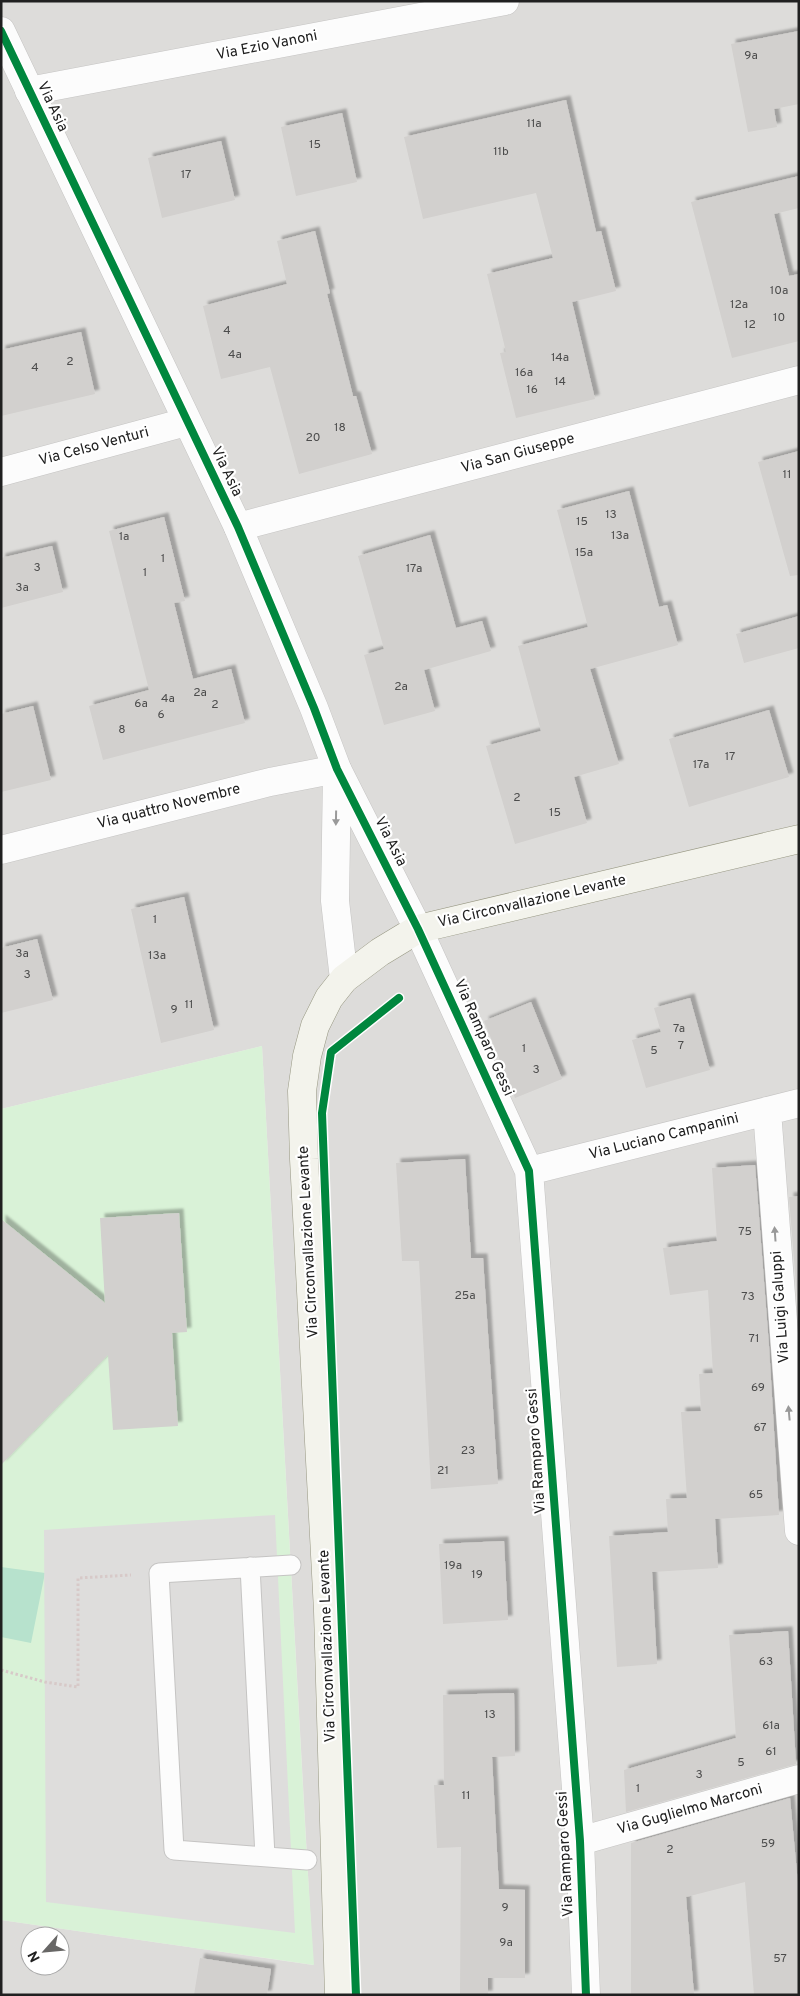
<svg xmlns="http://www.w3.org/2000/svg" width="800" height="1996" font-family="Overpass,sans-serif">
<defs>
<filter id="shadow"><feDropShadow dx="4.5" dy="-4.5" stdDeviation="1" flood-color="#0004"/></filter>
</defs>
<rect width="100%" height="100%" fill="#eeece9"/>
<!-- residential -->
<path fill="#dddcda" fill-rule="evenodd" d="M1 1H799V1995H1V1920L313 1965 262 1046 1 1109ZM30 1936H60V1966H30Z"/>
<!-- park -->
<path fill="#d9f2d7" d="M262 1046 307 1860 314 1965 1 1920V1109Z"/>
<!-- pitch -->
<path fill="#b7e2cd" d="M1 1567 45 1573 31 1643 1 1637Z"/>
<!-- parking -->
<path fill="#dedddc" d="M275 1515 295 1933 46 1902 44 1530Z"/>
<!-- building -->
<path fill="#d2d0ce" filter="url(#shadow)" d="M799 31V104L774 109 777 127 748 132 731 44Z
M566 100 596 232 601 231 616 291 572 302 595 399 516 418 500 353 506 352 487 274 553 258 536 193 423 219 404 137Z
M342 113 357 182 296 196 281 127Z
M221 141 235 200 162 218 148 158Z
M799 176V208L774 214 789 276 799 274V341L732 358 691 202Z
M315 231 330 293 327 294 353 396H356L372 454 299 474 270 367 221 379 203 306 287 284 277 241Z
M81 332 95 394 1 416V350Z
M799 451V575L790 576 758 462Z
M629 491 659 607 667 605 678 645 590 669 619 764 574 777 587 823 515 844 486 746 541 731 518 646 588 627 557 510Z
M164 517 185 601 174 603 193 679 231 669 245 723 103 760 89 706 149 690 109 531Z
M430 535 456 628 482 621 491 651 424 670 435 711 384 725 364 655 384 649 358 556Z
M52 546 63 592 1 608V558Z
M799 616V648L744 663 736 634Z
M33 706 51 780 1 792V714Z
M769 710 789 777 689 807 669 739Z
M184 897 214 1030 161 1043 131 909Z
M37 939 53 1000 1 1013V948Z
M690 998 710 1070 646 1088 632 1040 661 1032 654 1008Z
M531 1002 562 1079 515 1098 484 1021Z
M465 1159 471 1258H483L498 1484 431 1489 419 1261H402L396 1163Z
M755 1165 769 1346 779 1515 715 1519 718 1568 652 1572 657 1664 617 1667 609 1536 668 1532 666 1499 687 1498 681 1412 701 1411 699 1374 713 1373 708 1290 670 1295 663 1248 717 1241 712 1168Z
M799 1196V1322L789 1197Z
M179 1213 187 1332 172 1333 178 1426 113 1430 108 1355 1 1465V1219L105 1303 100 1218Z
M504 1541 508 1620 443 1624 439 1544Z
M788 1631 796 1764 626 1812 624 1770 736 1738 729 1635Z
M514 1693 515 1756 492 1757 499 1889 525 1890V1978H488V1995H460L461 1847 437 1848 434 1785H444L443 1695Z
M790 1798 799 1895V1995H754L745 1882 686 1897 694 1995H631V1843Z
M200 1958 271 1969 267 1995H194Z"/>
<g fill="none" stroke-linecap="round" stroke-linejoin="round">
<!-- service casing -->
<g stroke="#c5c4c3" stroke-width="21">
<path id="service" d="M291 1565 159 1573 174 1850 307 1860
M250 1567 265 1856"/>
</g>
<!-- minor casing -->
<g stroke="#c5c4c3" stroke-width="29">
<path id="minor" d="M29 91 505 1
M1 472 186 422
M238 527 799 380
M1 850 270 782 337 769
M418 929 529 1171 580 1841 586 1995
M767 1111 799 1531
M529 1171 799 1103
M580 1841 799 1779"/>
</g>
<!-- tertiary casing -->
<g stroke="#c5c4c3" stroke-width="29">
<path id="tertiary" d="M1 31 238 527 314 708 337 769 418 929
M337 773 335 901 344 979"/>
</g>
<!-- secondary casing -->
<g stroke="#979782" stroke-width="29">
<path id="secondary" d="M339 1995 328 1611 304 1159 302 1091 307 1056 315 1026 329 998 344 979 380 952 418 929 799 839"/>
</g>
<!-- path -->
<path stroke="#d7c9c8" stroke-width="3" stroke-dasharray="2.5 2.5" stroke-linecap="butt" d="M1 1670 45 1682 78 1687V1578L131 1575"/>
<!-- service -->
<use href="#service" stroke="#fcfcfc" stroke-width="19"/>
<!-- minor -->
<use href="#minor" stroke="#fcfcfc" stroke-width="28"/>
<!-- tertiary -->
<use href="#tertiary" stroke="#fcfcfc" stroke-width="28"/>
<!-- secondary -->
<use href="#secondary" stroke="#f3f3ec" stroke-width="28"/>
<!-- cycleway casing -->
<g stroke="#fff" stroke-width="11">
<path id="cycleway" d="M1 31 238 527 314 708 337 769 418 929 529 1171 580 1841 586 1995
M356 1995 322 1113 331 1052 399 998"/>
</g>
<!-- cycleway -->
<use href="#cycleway" stroke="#00873e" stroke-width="8"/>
</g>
<!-- one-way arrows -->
<defs><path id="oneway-solid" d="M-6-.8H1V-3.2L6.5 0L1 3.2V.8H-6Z" transform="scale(1.25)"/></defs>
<g fill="#999">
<use href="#oneway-solid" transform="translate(336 818) rotate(91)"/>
<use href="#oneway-solid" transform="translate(775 1234) rotate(-94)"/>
<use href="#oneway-solid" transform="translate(789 1413) rotate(-95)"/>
</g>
<g text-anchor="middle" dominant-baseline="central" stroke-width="4.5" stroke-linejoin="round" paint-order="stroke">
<!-- number labels -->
<g font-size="12" fill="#4c4c4c">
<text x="751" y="56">9a</text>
<text x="534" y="124">11a</text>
<text x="315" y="145">15</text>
<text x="501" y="152">11b</text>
<text x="186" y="175">17</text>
<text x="779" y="291">10a</text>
<text x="739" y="305">12a</text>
<text x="779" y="318">10</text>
<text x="750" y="325">12</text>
<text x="227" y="331">4</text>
<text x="235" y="355">4a</text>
<text x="560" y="358">14a</text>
<text x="70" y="362">2</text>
<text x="35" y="368">4</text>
<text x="524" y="373">16a</text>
<text x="560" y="382">14</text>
<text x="532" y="390">16</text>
<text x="340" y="428">18</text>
<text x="313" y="438">20</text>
<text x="787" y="475">11</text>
<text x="611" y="515">13</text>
<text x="582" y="522">15</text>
<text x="620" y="536">13a</text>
<text x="124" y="537">1a</text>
<text x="584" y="553">15a</text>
<text x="163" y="559">1</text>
<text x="37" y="568">3</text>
<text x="414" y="569">17a</text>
<text x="145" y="573">1</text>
<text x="22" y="588">3a</text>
<text x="401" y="687">2a</text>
<text x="200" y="693">2a</text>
<text x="168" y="699">4a</text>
<text x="141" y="704">6a</text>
<text x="215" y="705">2</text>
<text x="161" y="715">6</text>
<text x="122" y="730">8</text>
<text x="730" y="757">17</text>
<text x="701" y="765">17a</text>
<text x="517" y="798">2</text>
<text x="555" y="813">15</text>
<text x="155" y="920">1</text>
<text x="22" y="954">3a</text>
<text x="157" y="956">13a</text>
<text x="27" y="975">3</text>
<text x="189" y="1005">11</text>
<text x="174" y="1010">9</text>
<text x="679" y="1029">7a</text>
<text x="681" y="1046">7</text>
<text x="524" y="1049">1</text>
<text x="654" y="1051">5</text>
<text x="536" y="1070">3</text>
<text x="745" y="1232">75</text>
<text x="465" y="1296">25a</text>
<text x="748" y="1297">73</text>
<text x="754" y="1339">71</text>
<text x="758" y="1388">69</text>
<text x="760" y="1428">67</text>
<text x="468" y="1451">23</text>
<text x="443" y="1471">21</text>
<text x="756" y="1495">65</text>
<text x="453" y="1566">19a</text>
<text x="477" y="1575">19</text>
<text x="766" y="1662">63</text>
<text x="490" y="1715">13</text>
<text x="771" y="1726">61a</text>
<text x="771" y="1752">61</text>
<text x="741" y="1763">5</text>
<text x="699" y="1775">3</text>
<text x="638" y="1789">1</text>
<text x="466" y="1796">11</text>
<text x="768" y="1844">59</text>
<text x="670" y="1850">2</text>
<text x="505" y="1908">9</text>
<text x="506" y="1943">9a</text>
<text x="780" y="1959">57</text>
</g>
<!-- street labels -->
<g font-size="15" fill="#202020" stroke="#fff">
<text transform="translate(267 46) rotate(-11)">Via Ezio Vanoni</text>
<text transform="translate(52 107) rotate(65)">Via Asia</text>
<text transform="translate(94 447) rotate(-15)">Via Celso Venturi</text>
<text transform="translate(518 454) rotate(-15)">Via San Giuseppe</text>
<text transform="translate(226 472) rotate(64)">Via Asia</text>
<text transform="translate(169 807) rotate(-14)">Via quattro Novembre</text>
<text transform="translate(390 842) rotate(63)">Via Asia</text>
<text transform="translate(532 902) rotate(-13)">Via Circonvallazione Levante</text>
<text transform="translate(483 1038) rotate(66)">Via Ramparo Gessi</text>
<text transform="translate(664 1137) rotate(-14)">Via Luciano Campanini</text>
<text transform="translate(309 1242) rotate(-93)">Via Circonvallazione Levante</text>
<text transform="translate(781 1307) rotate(-94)">Via Luigi Galuppi</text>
<text transform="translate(537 1451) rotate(-94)">Via Ramparo Gessi</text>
<text transform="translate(328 1646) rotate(-92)">Via Circonvallazione Levante</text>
<text transform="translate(690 1810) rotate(-16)">Via Guglielmo Marconi</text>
<text transform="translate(566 1854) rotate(-93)">Via Ramparo Gessi</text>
</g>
</g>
<!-- border -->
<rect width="800" height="1996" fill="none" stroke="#202020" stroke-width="5"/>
<!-- north arrow -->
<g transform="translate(45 1951) rotate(243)"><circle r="24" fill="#ffffff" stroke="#a6a6a6"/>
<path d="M0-4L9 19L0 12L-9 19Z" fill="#686766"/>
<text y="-8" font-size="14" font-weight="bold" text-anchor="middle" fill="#202020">N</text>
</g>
</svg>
